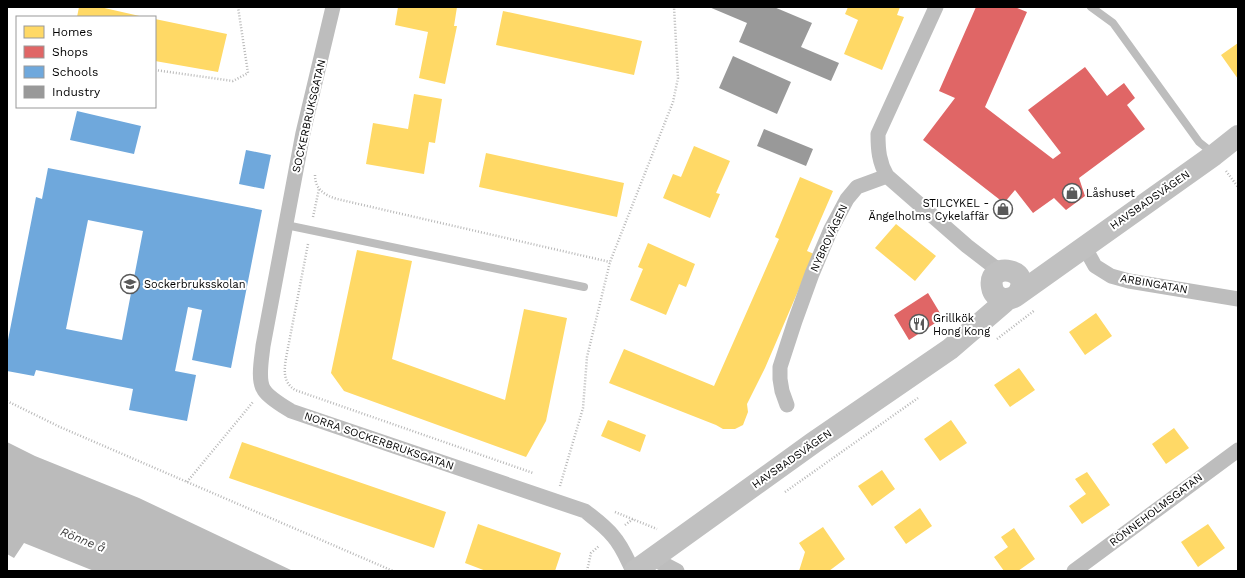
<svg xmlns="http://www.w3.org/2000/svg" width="1245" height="578" font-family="'Work Sans',sans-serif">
<rect width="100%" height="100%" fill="#fff"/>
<!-- water -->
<path fill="#bbb" d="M7 442 35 456 139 498 293 571H94L24 543 14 558 7 554Z"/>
<!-- homes -->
<path fill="#ffd966" d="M79 7H100L144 17H77Z
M398 7H457L454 26H457L445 84 419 78 428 32 395 25Z
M848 7H900L897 15 904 17 882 70 844 54 858 20 845 14Z
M503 11 642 41 634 75 496 45Z
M155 19 227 34 218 72 155 61Z
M1238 43V79L1221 55Z
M414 94 442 99 435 143 429 142 424 174 366 164 373 123 408 129Z
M694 146 730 161 716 193 720 194 710 218 663 198 673 174 681 177Z
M486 153 624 183 617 217 479 187Z
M800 177 833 191 807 251 814 254 765 368 747 404 748 412 743 425 735 429H723L716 425 609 383 624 349 714 386 779 239 775 237Z
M896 224 936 256 915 281 875 248Z
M648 243 695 264 686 287 679 284 666 315 630 300 643 269 638 267Z
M357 250 412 261 392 359 505 400 524 309 567 318 546 421 526 457 344 391 331 373Z
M1096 313 1112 336 1085 355 1069 332Z
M1019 368 1035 390 1010 407 994 385Z
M608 420 646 435 640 452 601 436Z
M951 420 967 443 940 461 924 439Z
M1174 428 1189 448 1166 464 1152 444Z
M242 442 446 512 434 548 229 478Z
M882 470 895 489 872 506 858 486Z
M1087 472 1110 505 1082 524 1069 506 1086 494 1075 479Z
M920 508 932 526 906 544 894 527Z
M478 524 561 553 555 571H486L465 563Z
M1208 524 1225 548 1198 567 1181 542Z
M823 527 845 559 829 571H799L805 552 799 543Z
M1014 528 1035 559 1018 571H1004L994 557 1008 547 1001 537Z"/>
<!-- shops -->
<path fill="#e06666" d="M976 7H1015L1027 12 985 107 1053 159 1061 153 1028 110 1085 67 1107 96 1124 83 1135 98 1127 105 1145 129 1079 178 1085 196 1066 210 1054 198 1033 213 1015 190 1004 203 923 140 955 98 939 91Z
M928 293 943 318 909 340 894 315Z"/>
<!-- schools -->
<path fill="#6fa8dc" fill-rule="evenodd" d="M77 111 141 126 134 154 70 140Z
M246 150 271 155 264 189 239 184Z
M48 168 262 210 231 368 192 360 202 310 188 307 175 371 196 375 187 421 129 410 133 389 36 370 34 376 7 371V345L36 197 42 199ZM88 220 143 231 122 340 66 329Z"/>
<!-- industry -->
<path fill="#999" d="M709 7H774L812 23 801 47 839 63 831 81 739 42 747 23Z
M733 56 791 82 777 114 719 88Z
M764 129 813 149 806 166 757 146Z"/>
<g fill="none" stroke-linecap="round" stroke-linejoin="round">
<!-- path -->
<path stroke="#b8b8b8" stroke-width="2.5" stroke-dasharray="1 2" stroke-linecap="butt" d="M155 70 233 81 248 73 238 7
M1226 171 1238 187
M315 175C315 189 324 195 337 199L610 262
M313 217 319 189
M308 244 286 358C284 371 283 382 295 390L533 473
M997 339 1035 310
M7 401 60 427 393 571
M187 482 253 402
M560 486 583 408 587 357 610 262 673 102 678 78 674 7
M785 492 918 398
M615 512 657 529
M625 525 633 519
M587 571 591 553 599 546"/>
<!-- lane -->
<path stroke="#bdbdbd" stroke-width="8" d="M1091 7 1113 23 1199 142 1214 154
M286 225 584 287"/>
<!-- street -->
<path stroke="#bdbdbd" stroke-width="15" d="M333 7 303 133 263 346C262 357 257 380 264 390 269 398 283 406 291 411L585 511C595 519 605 526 613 536 622 546 627 559 633 571
M936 7 878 134C878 150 879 162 887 176L967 246 993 266 1002 270
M1084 246 1095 266 1111 276 1129 281 1238 299
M787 405 782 391 780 379V367L795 321 812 274 831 229 847 199 857 187 887 176
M652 558 677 571
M1074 571 1238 450"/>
<!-- secondary -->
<path stroke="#c0c0c0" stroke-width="22" d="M1017 295C1036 269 987 260 992 287 994 300 1008 302 1017 295L1214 155 1238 136
M635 571 813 443 950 349 1008 299"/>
</g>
<!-- icons -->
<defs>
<g id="shop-ring" transform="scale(1)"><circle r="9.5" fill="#fff" stroke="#595959" stroke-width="1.5"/><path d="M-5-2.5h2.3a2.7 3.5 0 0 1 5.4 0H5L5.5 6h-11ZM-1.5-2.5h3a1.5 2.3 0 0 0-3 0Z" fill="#595959"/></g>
<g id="school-ring" transform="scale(1)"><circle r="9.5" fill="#fff" stroke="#595959" stroke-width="1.5"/><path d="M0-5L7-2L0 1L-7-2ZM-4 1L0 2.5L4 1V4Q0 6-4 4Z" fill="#595959"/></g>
<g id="restaurant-ring" transform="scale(1)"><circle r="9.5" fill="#fff" stroke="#595959" stroke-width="1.5"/><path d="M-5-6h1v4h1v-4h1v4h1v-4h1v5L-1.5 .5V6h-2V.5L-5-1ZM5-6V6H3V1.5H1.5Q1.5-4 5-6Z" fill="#595959"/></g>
</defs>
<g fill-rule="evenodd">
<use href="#shop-ring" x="1072" y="193"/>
<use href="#shop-ring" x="1003" y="209"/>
<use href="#school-ring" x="130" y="284"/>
<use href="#restaurant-ring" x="919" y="324"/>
</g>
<g text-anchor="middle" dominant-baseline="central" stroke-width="4" stroke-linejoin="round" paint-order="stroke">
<!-- street labels -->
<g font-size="11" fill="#000" stroke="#fff">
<text transform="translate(309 116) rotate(-77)">SOCKERBRUKSGATAN</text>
<text transform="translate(1150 200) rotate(-35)">HAVSBADSVÄGEN</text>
<text transform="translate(829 238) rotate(-65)">NYBROVÄGEN</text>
<text transform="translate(1154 284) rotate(10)">ARBINGATAN</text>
<text transform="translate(379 441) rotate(19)">NORRA SOCKERBRUKSGATAN</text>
<text transform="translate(792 459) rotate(-35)">HAVSBADSVÄGEN</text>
<text transform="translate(1156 510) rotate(-37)">RÖNNEHOLMSGATAN</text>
</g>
<!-- poi labels -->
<g font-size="11" fill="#000" stroke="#fff" text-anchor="start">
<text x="1086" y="193">Låshuset</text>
<text x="989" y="203" text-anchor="end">STILCYKEL -<tspan x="989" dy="13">Ängelholms Cykelaffär</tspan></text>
<text x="144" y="284">Sockerbruksskolan</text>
<text x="933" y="318">Grillkök<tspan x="933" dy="13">Hong Kong</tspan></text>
</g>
<!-- water labels -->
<g font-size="12" font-style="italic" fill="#3f3f3f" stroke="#fff">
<text transform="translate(83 540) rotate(22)">Rönne å</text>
</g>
</g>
<!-- border -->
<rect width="1245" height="578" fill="none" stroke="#000000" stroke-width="16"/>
<!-- legend -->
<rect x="16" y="16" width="140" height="92" fill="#ffffff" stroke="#999999"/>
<rect x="24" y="26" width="20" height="12" fill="#ffd966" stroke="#999999"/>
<text x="52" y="36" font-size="12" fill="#000000">Homes</text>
<rect x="24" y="46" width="20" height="12" fill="#e06666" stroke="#999999"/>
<text x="52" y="56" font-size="12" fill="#000000">Shops</text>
<rect x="24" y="66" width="20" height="12" fill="#6fa8dc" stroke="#999999"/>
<text x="52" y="76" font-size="12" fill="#000000">Schools</text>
<rect x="24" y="86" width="20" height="12" fill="#999999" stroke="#999999"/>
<text x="52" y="96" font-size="12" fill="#000000">Industry</text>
</svg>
